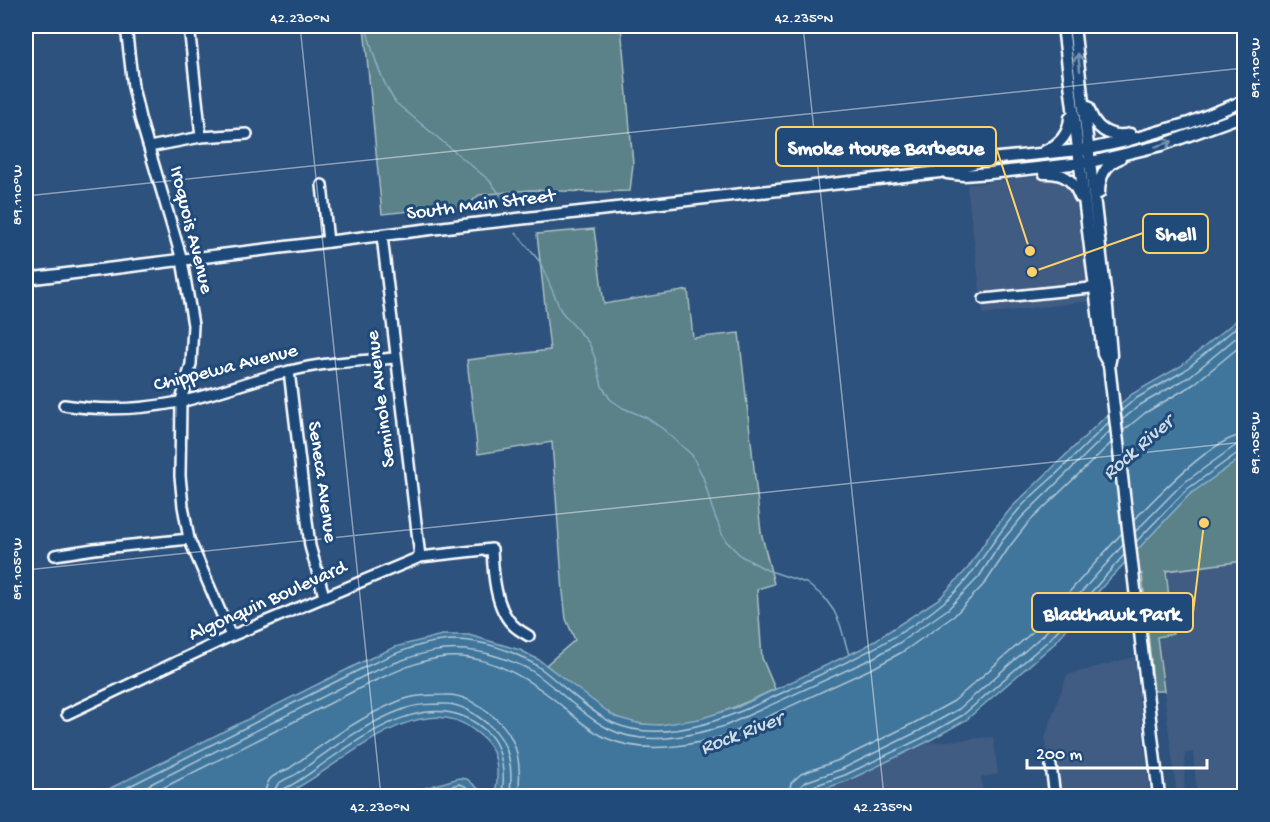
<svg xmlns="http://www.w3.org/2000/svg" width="1270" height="822" font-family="'Gochi Hand',sans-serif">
<rect width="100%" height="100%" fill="#2e527e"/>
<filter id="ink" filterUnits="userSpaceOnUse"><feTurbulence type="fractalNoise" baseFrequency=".0167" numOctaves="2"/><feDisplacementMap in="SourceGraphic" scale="12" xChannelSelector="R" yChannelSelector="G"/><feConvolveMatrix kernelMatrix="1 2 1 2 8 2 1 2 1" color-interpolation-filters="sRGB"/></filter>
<g filter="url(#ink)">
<!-- built -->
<path fill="#405c82" d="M1047 175 1061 179 1072 190 1076 204 1090 301 983 314 967 185Z
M1244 561V796H1197L1193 752 1185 753 1184 795 1177 796 1157 636 1173 634 1166 571Z
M1134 657 1150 796H1052L1045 737 1067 675Z
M993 737 998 774 981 777 983 796H803L847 781 925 743Z"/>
<!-- green -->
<path fill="#5a8288" stroke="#acc0c4" stroke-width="1.5" d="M364 26H621L633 164 630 191 593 192 530 190 479 195 462 211 440 208 382 214Z
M594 229 604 304 688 290 693 338 739 333 761 532 774 584 757 589 762 658 775 689C730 711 666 739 616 717 596 708 565 679 546 665L575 640 566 619 563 592 552 442 478 454 467 360 550 350 537 234Z
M1244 456V561L1166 571 1173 634 1157 637 1164 691H1154L1142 574 1138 575 1135 552 1190 494Z"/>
<!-- water -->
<path fill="#3f769c" stroke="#8cadc4" stroke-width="1.5" d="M1244 314V456L1190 494 1104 585 1054 644 966 720 925 743 847 781 803 796H493C499 786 498 763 493 752 489 741 481 736 472 729 415 685 331 776 281 796H95L362 662 395 647 442 635H469L520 650 539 660 615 717 641 724 660 725 699 719 738 707 865 647 940 598 968 568 991 533 1012 507 1104 418 1132 394 1181 366Z
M459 778 467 779 487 796H398Z"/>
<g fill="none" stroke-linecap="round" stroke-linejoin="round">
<!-- shore -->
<path stroke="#b2c8d7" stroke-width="1.5" d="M1121 411 1135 399 1184 371 1244 321
M1122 420 1140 405 1189 377 1244 331
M1123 431 1145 413 1194 384 1244 343
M1134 520C1155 498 1214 436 1244 435
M1135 532 1182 484 1235 446 1244 444
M1136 542 1186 490 1239 452 1244 451
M110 796 365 667C389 656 415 644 442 641 475 636 518 651 544 671 563 686 593 714 613 723 674 750 756 705 811 679 858 657 905 635 944 602 974 578 990 542 1015 514 1026 500 1041 488 1054 476 1073 458 1091 440 1109 422
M127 796 368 674C415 654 449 640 499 657 511 661 522 665 532 671 559 689 581 715 609 729 644 747 689 736 725 726L871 659 899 643 948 609 979 577 1002 541 1022 517 1110 431
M147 796 372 682C395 672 421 659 446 657 485 654 521 674 551 697 568 710 586 729 606 738 644 755 689 746 728 735L875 667 904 651 954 616 986 582 1010 546 1028 523 1111 443
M265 796C265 790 266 785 270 779 276 773 283 772 290 768 325 743 359 717 399 701 413 695 430 695 445 695 465 694 479 706 494 717 518 736 522 767 518 796
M274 796C274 792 275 788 278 784 284 779 292 777 298 773 331 749 365 723 404 709 416 704 432 704 445 704 463 704 476 715 489 725 510 741 514 772 509 796
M281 796 284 789C301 781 315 769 330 759 376 727 441 684 490 735 502 748 507 781 500 796
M415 796 459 784 465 786 478 796
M788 796 791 783 801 774 839 760 914 723 954 701 1037 628 1122 533
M797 796 799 788 805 782 842 769 919 731 959 709 1044 634 1123 545
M804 796 805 792 808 788 845 775 922 738 963 715 1049 640 1124 555"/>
<!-- stream -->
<path stroke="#8cadc4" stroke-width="1.5" d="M366 26C372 52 380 80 396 103L490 181 510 208
M516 233 540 262 561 311 589 343 595 358 602 386 610 399 623 408 647 418 663 429 692 455 703 477 712 508 722 534 726 541 741 556 767 570 806 583 824 597 834 611 840 624 849 655"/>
<!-- minor casing -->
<g stroke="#fff" stroke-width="14">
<path id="minor" d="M126 26 133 87 140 118 182 260 193 325 191 364 181 401 180 476 183 506 189 539 231 636
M189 26 201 137
M149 147 201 137 247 134
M322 185 328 242
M382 236 420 557
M984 299 1100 287
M289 371 310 546 324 596
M64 405C101 411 143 409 179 402 217 394 253 379 290 371 325 362 360 361 395 358
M55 555 94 549 189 539
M67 714 231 636 420 557 492 549C493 572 495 608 513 625 518 630 524 633 529 636
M1051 766 1055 796"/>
</g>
<!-- major casing -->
<g stroke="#fff" stroke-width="15">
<path id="major" d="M1063 26 1103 354 1109 365
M1074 26 1107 307 1111 355 1109 365 1159 796
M1088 107C1094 128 1109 139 1130 134
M1045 151C1059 145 1069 135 1070 118
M947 173 964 175 990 173 1091 162 1162 145 1244 115
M1044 173C1063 172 1073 179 1080 197
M1099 193C1099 178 1105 164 1120 158
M26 279 455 226 940 172 989 159 1089 149 1126 141 1189 123 1244 101"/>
</g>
<!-- minor -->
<use href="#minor" stroke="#1f4a7a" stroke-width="9"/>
<!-- major -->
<use href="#major" stroke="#1f4a7a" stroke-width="10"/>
</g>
<!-- one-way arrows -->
<defs><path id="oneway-shaft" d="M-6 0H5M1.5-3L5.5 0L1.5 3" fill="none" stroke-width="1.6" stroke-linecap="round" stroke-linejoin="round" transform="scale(1.5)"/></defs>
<g stroke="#7992af">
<use href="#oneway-shaft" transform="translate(1079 62) rotate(-97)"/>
<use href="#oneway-shaft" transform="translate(1164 144) rotate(-17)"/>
</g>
</g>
<!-- ticks -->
<path fill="none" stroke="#fff" stroke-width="1.5" stroke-opacity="0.45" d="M300 26 381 796M803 26 884 796M26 196 1244 68M26 570 1244 442"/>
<g text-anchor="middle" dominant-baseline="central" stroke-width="6" stroke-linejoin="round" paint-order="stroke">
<!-- street labels -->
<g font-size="20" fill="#fff" stroke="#1f4a7a">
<text transform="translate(481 206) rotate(-7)">South Main Street</text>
<text transform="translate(190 230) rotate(76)">Iroquois Avenue</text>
<text transform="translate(226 369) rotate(-14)">Chippewa Avenue</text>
<text transform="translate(382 399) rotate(-97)">Seminole Avenue</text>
<text transform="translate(321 482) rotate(82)">Seneca Avenue</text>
<text transform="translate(268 602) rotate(-24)">Algonquin Boulevard</text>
</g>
<!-- water labels -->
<g font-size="21" font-style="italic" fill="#cfdde6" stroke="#1f4a7a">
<text transform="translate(1139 449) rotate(-41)">Rock River</text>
<text transform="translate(742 735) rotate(-21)">Rock River</text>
</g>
</g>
<!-- callouts -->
<path fill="none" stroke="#ffd166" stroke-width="2" d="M1030 251L996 147M1032 272L1143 233M1204 523L1193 613"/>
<g fill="#ffd166" stroke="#1f4a7a" stroke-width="2">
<circle cx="1030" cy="251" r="6"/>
<circle cx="1032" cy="272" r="6"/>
<circle cx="1204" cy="523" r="6"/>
</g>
<g fill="#1f4a7a" stroke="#ffd166" stroke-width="2">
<rect x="776" y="127" width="220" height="39" rx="6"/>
<rect x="1143" y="214" width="65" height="39" rx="6"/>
<rect x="1032" y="593" width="161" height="39" rx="6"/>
</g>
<g font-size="21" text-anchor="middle" font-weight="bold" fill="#fff">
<text x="886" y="154">Smoke House Barbecue</text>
<text x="1176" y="240">Shell</text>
<text x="1112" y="620">Blackhawk Park</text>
</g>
<!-- margin -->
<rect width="1270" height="822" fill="none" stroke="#1f4a7a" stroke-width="66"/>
<!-- scale -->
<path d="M1027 759v9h180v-9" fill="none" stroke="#ffffff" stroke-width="3"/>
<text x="1036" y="759" font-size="18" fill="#ffffff" stroke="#1f4a7a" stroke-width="4.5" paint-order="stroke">200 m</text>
<rect x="33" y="33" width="1204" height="756" fill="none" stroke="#fff" stroke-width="2"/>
<g font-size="15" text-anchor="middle" fill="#fff">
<text x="300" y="22">42.230°N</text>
<text x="804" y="22">42.235°N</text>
<text transform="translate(1254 68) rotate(-90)" y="5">89.110°W</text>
<text transform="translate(16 195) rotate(-90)" y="5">89.110°W</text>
<text transform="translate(1254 443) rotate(-90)" y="5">89.105°W</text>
<text transform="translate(16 569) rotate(-90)" y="5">89.105°W</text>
<text x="380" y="811">42.230°N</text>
<text x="883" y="811">42.235°N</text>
</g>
</svg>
